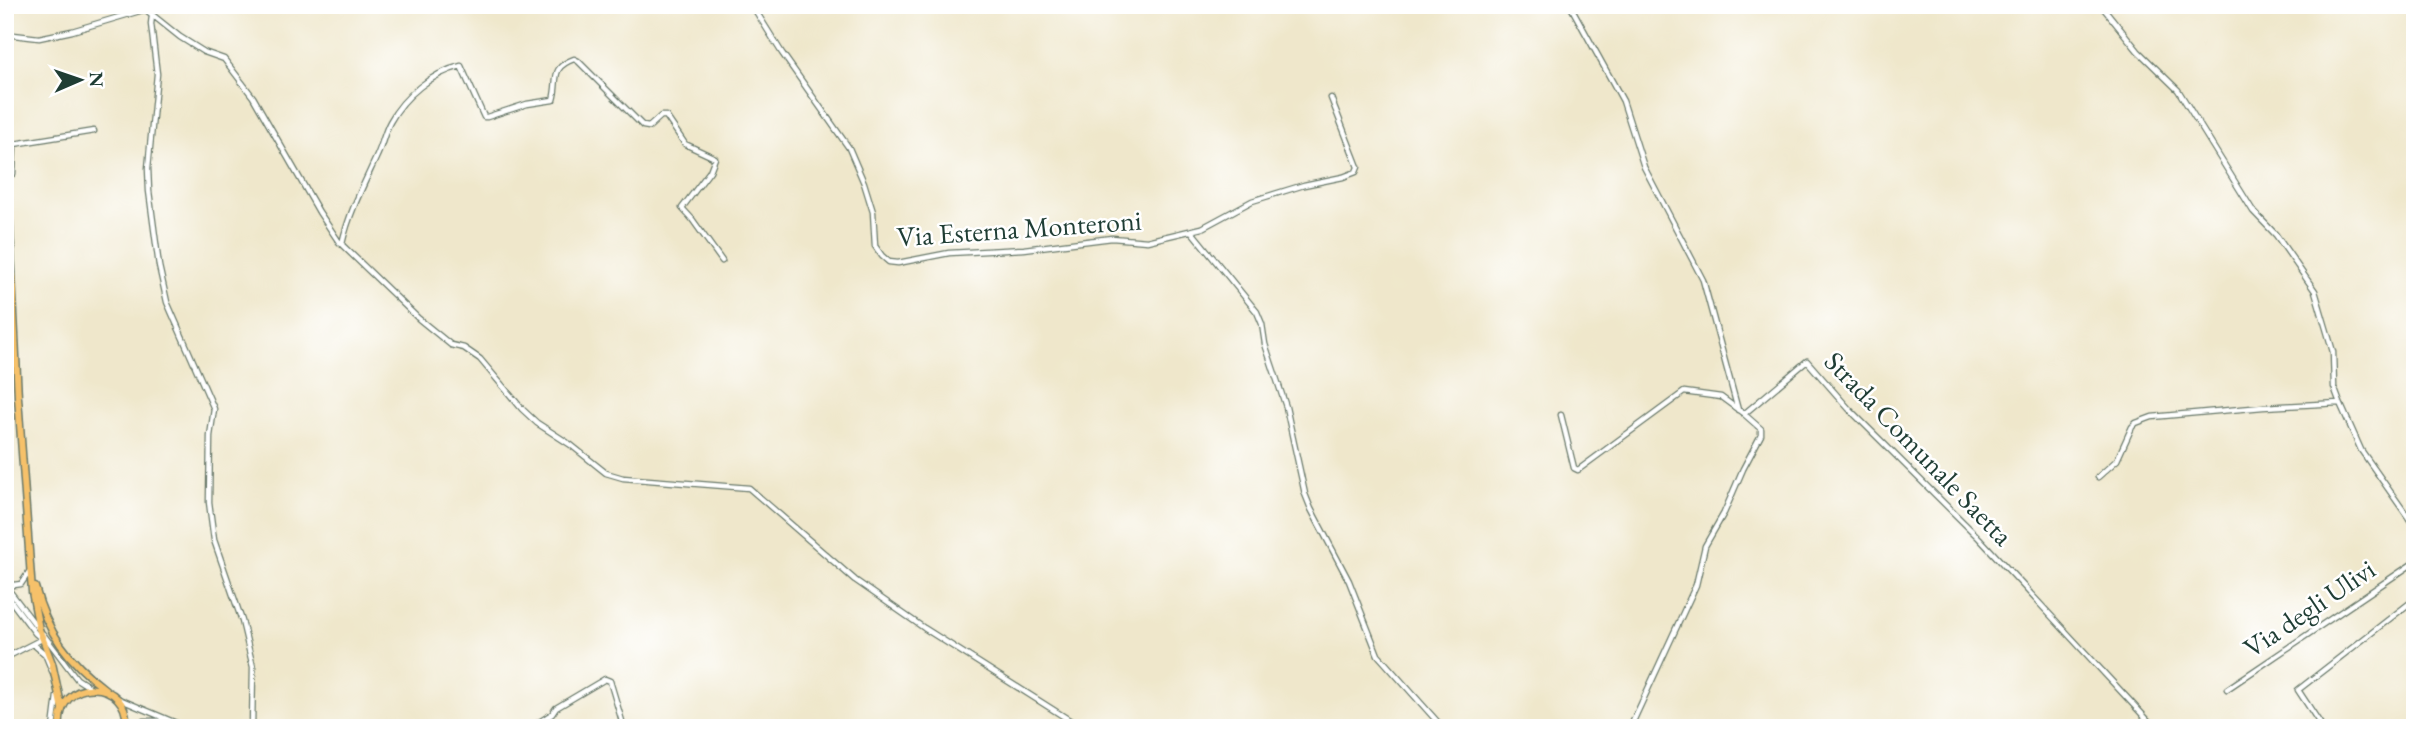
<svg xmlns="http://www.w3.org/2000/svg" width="2420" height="733" font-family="'EB Garamond',serif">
<rect width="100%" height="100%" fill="#fff"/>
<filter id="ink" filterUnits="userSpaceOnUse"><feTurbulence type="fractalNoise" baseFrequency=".0143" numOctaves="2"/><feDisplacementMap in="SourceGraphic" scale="14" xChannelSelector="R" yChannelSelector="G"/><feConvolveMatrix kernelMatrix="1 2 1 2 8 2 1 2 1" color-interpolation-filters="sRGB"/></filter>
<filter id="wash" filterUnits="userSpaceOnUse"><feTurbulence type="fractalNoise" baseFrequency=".00686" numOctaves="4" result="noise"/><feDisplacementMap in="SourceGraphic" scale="28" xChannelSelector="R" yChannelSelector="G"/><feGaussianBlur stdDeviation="1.57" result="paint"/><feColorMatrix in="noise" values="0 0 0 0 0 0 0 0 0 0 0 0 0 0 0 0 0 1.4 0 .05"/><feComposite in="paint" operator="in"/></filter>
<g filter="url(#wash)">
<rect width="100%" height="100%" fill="#efe7cb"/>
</g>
<g filter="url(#ink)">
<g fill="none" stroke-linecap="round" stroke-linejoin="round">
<!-- minor casing -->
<g stroke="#687869" stroke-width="7">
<path id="minor" d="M140 5 180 37 204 52 224 59 253 97 319 212 339 242 419 319 451 345 464 348 480 359 522 409 537 423 571 445 606 473 623 478 749 488 855 580 924 628 1082 728
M752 5 782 53 849 148 864 183 873 212 875 246 882 256 889 262 898 263 949 253 1024 249 1112 238 1147 241 1202 228 1252 201 1304 185 1343 177 1356 172 1358 167 1331 98
M1570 5 1623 101 1644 167 1703 280 1738 410
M2101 5 2138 51 2178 90 2253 211 2276 235 2315 291 2333 352 2334 387 2340 403 2361 450 2415 527
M152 16 151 24 157 74 148 168 149 191 159 266 167 302 214 409 210 436 209 502 214 540 242 621 253 667 252 728
M5 34 39 38 72 31 143 10
M7 176 13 174 14 144 94 131
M1192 232 1257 312 1262 324 1265 344 1286 407 1305 494 1311 509 1349 581 1378 655 1443 728
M342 244C349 213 363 186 376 158 382 146 384 133 390 122 404 96 432 73 461 66L484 117H487L527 104 553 100C559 80 549 68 574 59L578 61 643 126 649 127 661 116H666L685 144 715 158 710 171 682 208 692 219 722 261
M1561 415 1574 468 1578 470 1684 392 1721 397 1744 414
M2098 477 2117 460 2132 427 2136 423 2152 417 2263 407 2339 403
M5 583 14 585 21 584 29 572
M5 585 37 627
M5 593 35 633 42 639 5 658
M43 634 77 679 91 688
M33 644 45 654 52 671
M2227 689 2415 562
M119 699 188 728
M53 728 57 696
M131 728 143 721H167
M530 728 552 714 556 708 605 679 610 681 624 728
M1630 728 1696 585 1705 546 1724 513 1743 469 1761 435V429L1744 414 1807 361 1849 409 1979 538 2155 728
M2323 728 2298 690 2415 599"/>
</g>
<!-- major casing -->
<g stroke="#687869" stroke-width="9">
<path id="major" d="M5 124 18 397 32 592 39 629 52 663 62 709
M35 587C47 633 68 661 106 690
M60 728C55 675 132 676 126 728"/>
</g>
<!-- minor -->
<use href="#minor" stroke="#fff" stroke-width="4.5"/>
<!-- major -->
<use href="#major" stroke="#f6c16b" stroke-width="6"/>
</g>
</g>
<g text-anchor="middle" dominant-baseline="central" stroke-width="5" stroke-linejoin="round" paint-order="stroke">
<!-- street labels -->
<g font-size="28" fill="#1f3d34" stroke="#fff">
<text transform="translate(1019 228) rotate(-4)">Via Esterna Monteroni</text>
<text transform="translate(1919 448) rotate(46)">Strada Comunale Saetta</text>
<text transform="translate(2309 608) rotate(-34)">Via degli Ulivi</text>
</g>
</g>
<!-- margin -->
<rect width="2420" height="733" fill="none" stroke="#fff" stroke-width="28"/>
<!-- north arrow -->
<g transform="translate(80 80) rotate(88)" stroke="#ffffff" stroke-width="5" paint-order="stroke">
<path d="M0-5L12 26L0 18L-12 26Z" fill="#1f3d34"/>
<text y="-10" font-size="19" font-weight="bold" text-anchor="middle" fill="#1f3d34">N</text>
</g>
</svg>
